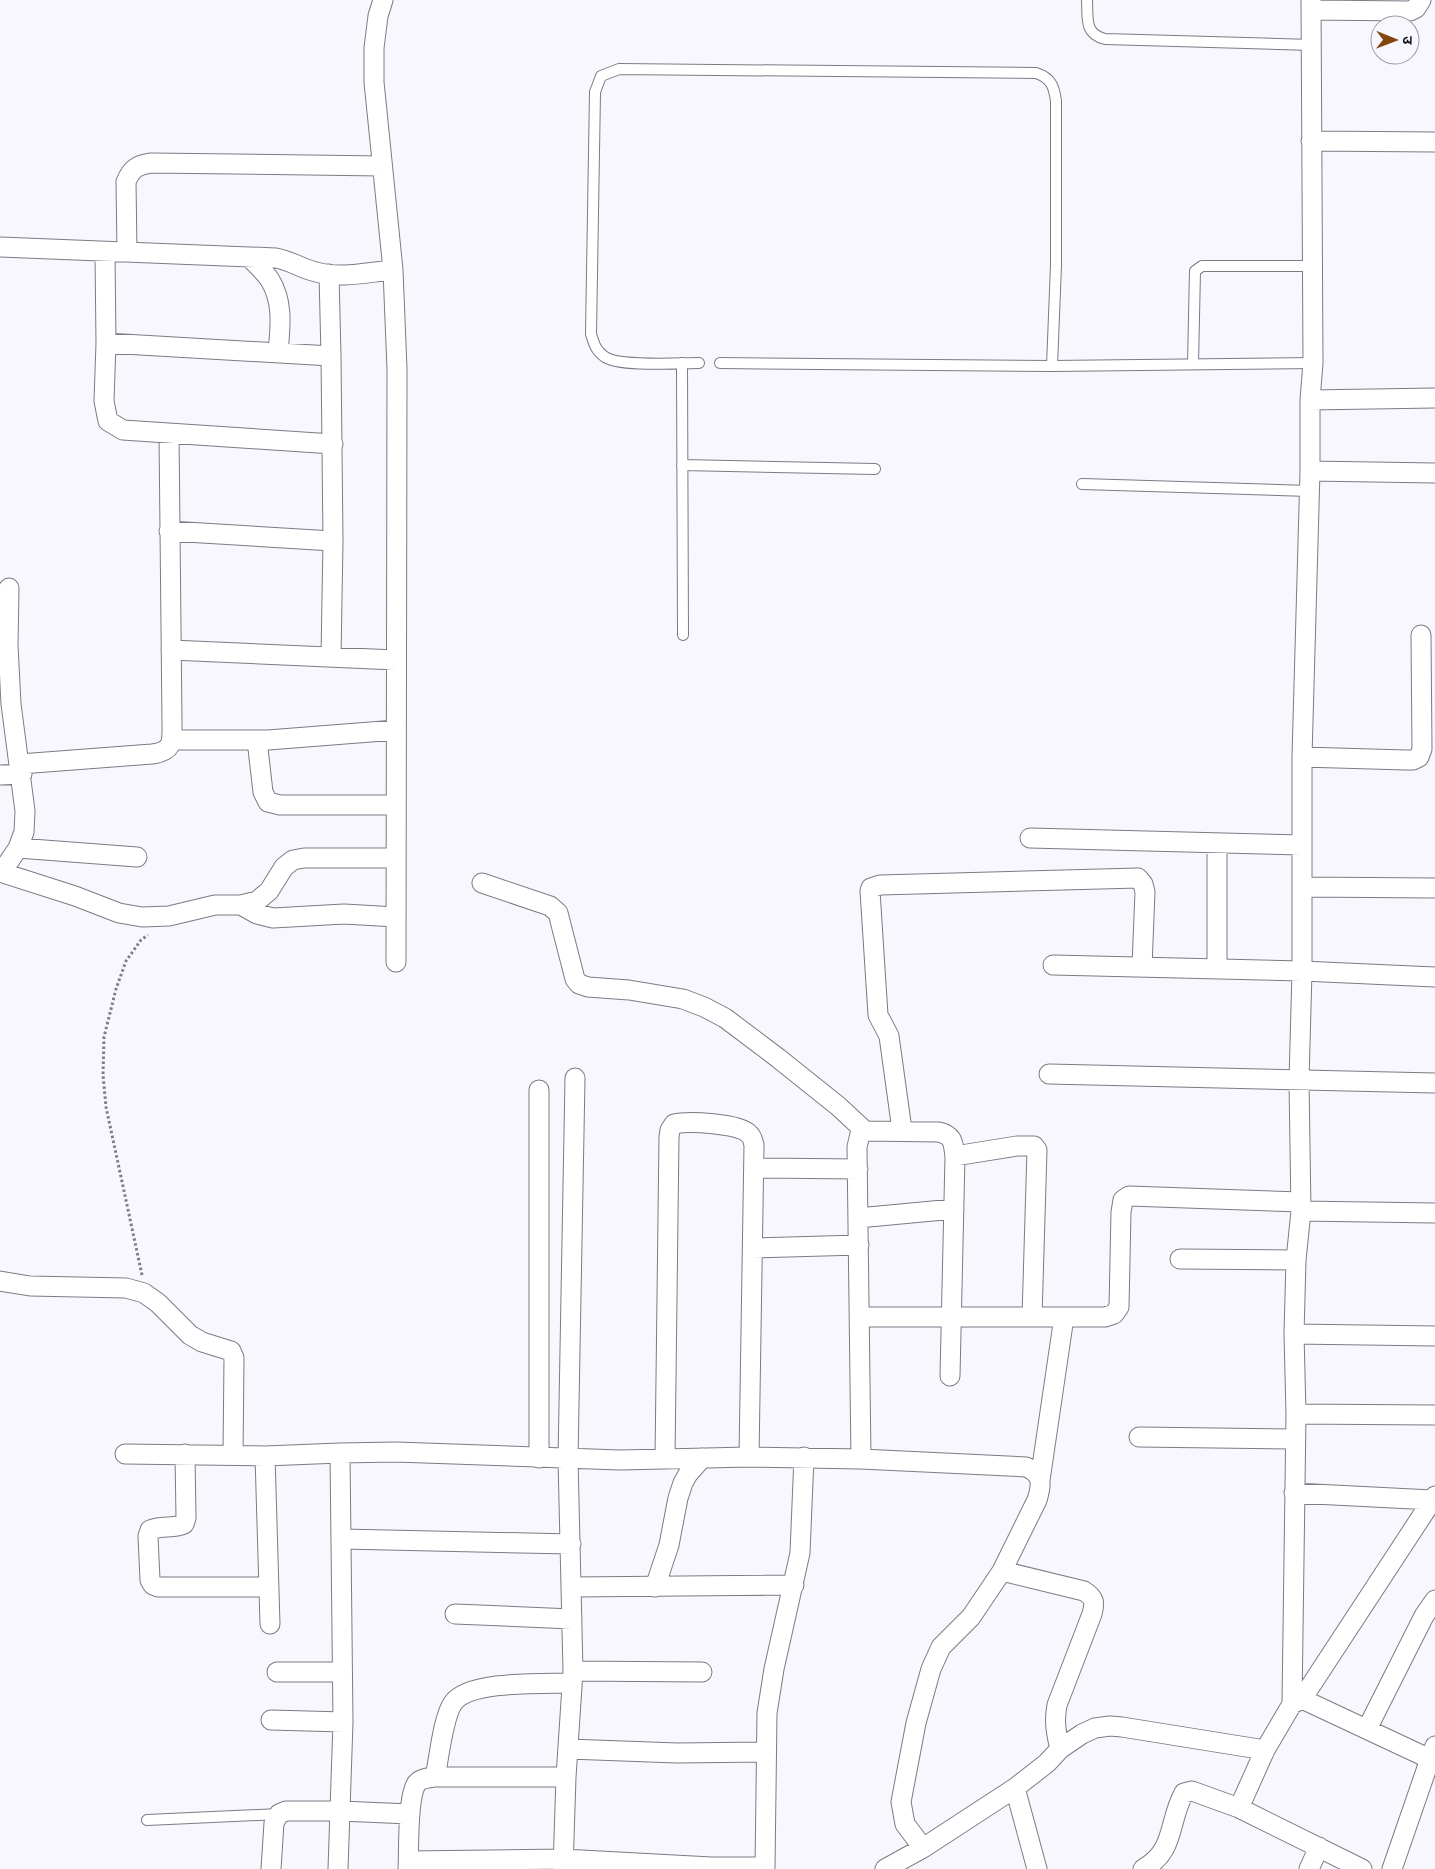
<svg xmlns="http://www.w3.org/2000/svg" width="1435" height="1869" font-family="'Public Sans','Noto Sans Devanagari',sans-serif">
<rect width="100%" height="100%" fill="#f8f7fe"/>
<g fill="none" stroke-linecap="round" stroke-linejoin="round">
<!-- service casing -->
<g stroke="#7b7b85" stroke-width="12">
<path id="service" d="M1087 0C1088 18 1084 34 1105 39L1312 45
M682 363 683 635
M699 363C679 363 619 367 605 357 596 351 594 344 591 334L595 92 601 76 619 69 1036 73C1051 78 1054 86 1056 101V265L1052 366
M720 363 1052 366 1313 363
M1193 364 1195 271 1202 266H1312
M682 465 875 469
M1082 484 1309 491
M147 1820 279 1814"/>
</g>
<!-- minor casing -->
<g stroke="#7b7b85" stroke-width="21">
<path id="minor" d="M383 0 378 16 374 48V82L393 270 397 369 396 962
M1311 10 1410 11 1416 8 1421 0
M1311 141 1435 142
M0 247 276 258C292 261 302 269 316 272 341 279 368 272 393 270
M105 252 106 343 104 401 108 421 123 430 333 444
M127 252 126 182C131 169 137 165 151 163L382 166
M249 257C256 264 265 272 270 280 284 303 280 328 278 353
M106 343 331 356
M1310 400 1435 398
M1310 471 1435 473
M169 531 333 541 331 356 329 274
M171 650 396 660
M331 657 333 541
M172 740H268L396 730
M257 740 263 792 268 802 280 805H396
M1302 757 1406 760H1413L1419 757 1422 749 1421 635
M20 764 152 754C174 751 172 741 172 723L169 433
M0 775 22 774
M1030 838 1302 845
M1217 843V968
M18 848 137 857
M0 872 75 896 119 913 142 917 169 916 215 905H241L257 901 269 891 284 867 293 860 304 858H396
M2 872 18 848 24 832 25 811 11 704 8 645 9 588
M482 883 550 906 558 913 575 979 579 984 588 987 629 990 683 999 704 1007 725 1018 778 1058 838 1106 865 1131
M1302 887 1435 888
M241 905 257 914 273 918 344 914 396 917
M1053 965 1302 971 1435 977
M1049 1074 1435 1083
M539 1090V1458
M902 1130 889 1036 878 1015 870 891 871 888 880 885 1138 878 1143 884 1145 892 1142 966
M955 1156 1017 1146H1034L1037 1150 1032 1317
M754 1168 858 1169
M1301 1211 1435 1213
M858 1218 954 1209
M753 1248 859 1245
M1180 1259 1296 1260
M0 1281 30 1286 126 1288 144 1293 158 1303 190 1335 202 1342 231 1351 234 1358 233 1455
M860 1317H1105L1114 1314 1119 1307 1121 1212 1123 1200 1129 1196 1301 1202
M1294 1334 1435 1336
M1296 1414 1435 1415
M1139 1437 1294 1439
M125 1454 265 1456 340 1453
M185 1454 186 1518 184 1524C174 1529 161 1525 150 1530L148 1536 150 1580 153 1585 158 1587H269
M265 1456 270 1624
M665 1459 669 1137 670 1130 674 1124C688 1121 739 1123 749 1134 752 1136 753 1141 754 1145L749 1457
M861 1459 1026 1467C1043 1474 1042 1484 1037 1500L1002 1571 971 1617 941 1647 931 1669 916 1723 901 1802 905 1824 923 1848
M1040 1480 1064 1317
M1294 1493 1432 1500
M342 1539 571 1544
M1002 1571 1084 1591C1095 1598 1095 1603 1092 1614L1057 1705C1054 1721 1056 1733 1060 1749
M572 1587 794 1585
M655 1587 669 1545 678 1498 683 1483 688 1474 702 1458
M455 1614 572 1619
M573 1671 702 1672
M277 1672H342
M1302 1699 1430 1759 1435 1746
M1292 1704 1302 1699 1435 1496
M271 1720 343 1722
M1367 1729 1424 1616 1435 1600
M568 1749 677 1753 766 1752
M435 1777H566
M1015 1788 1037 1869
M1239 1808 1265 1750 1292 1704 1296 1414 1294 1334 1296 1260 1301 1211 1299 1081 1302 971V757L1310 471V400L1313 363 1311 0
M409 1861 563 1859 711 1867H765
M271 1869 274 1823 279 1814 286 1811H340L410 1814
M338 1869 343 1722 340 1453 396 1452 620 1460 749 1457 861 1459 857 1147 860 1134 865 1131 939 1132C954 1136 953 1143 955 1156L950 1376
M408 1869C409 1852 407 1796 417 1783 421 1778 429 1778 435 1777 439 1759 443 1717 453 1703 469 1680 544 1684 572 1683
M563 1869 566 1777 573 1671 568 1459 575 1078
M765 1869 767 1713 774 1669 800 1553 804 1457
M885 1869 923 1848 1015 1788 1047 1763 1060 1749 1082 1734 1095 1728 1110 1726 1122 1727 1265 1750
M1143 1869C1176 1851 1168 1821 1184 1793L1192 1791 1239 1808 1362 1869
M1309 1869 1319 1847
M1392 1869 1430 1759"/>
</g>
<!-- path -->
<path stroke="#7d7d82" stroke-width="3" stroke-dasharray="2.5 2.5" stroke-linecap="butt" d="M142 1275 106 1107 103 1075 104 1037 116 989 126 961 141 940 148 935"/>
<!-- service -->
<use href="#service" stroke="#fff" stroke-width="10"/>
<!-- minor -->
<use href="#minor" stroke="#fff" stroke-width="19"/>
</g>
<!-- north arrow -->
<g transform="translate(1395 40) rotate(91)"><circle r="24" fill="#f8f7fe" stroke="#9c9ca2"/>
<path d="M0-4L9 19L0 12L-9 19Z" fill="#85460c"/>
<text y="-8" font-size="14" font-weight="bold" text-anchor="middle" fill="#131317">उ</text>
</g>
</svg>
